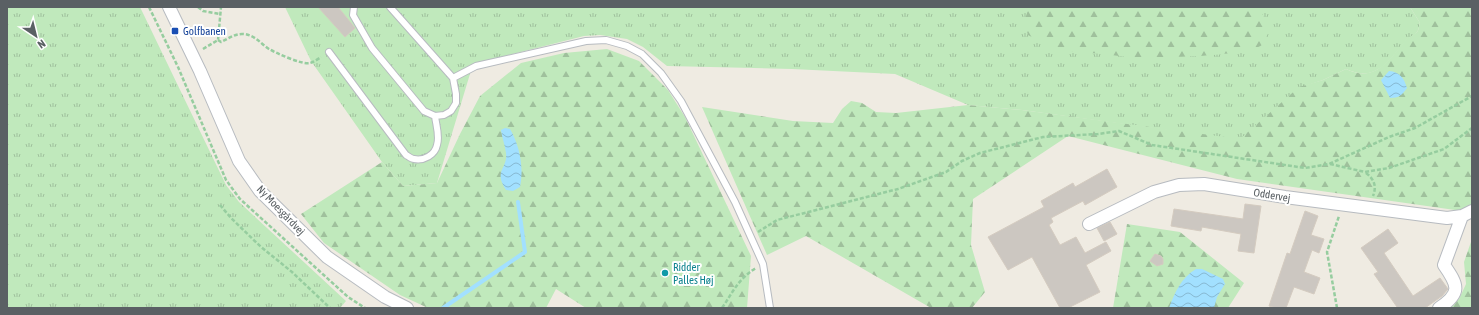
<svg xmlns="http://www.w3.org/2000/svg" width="1479" height="315" font-family="'Asap Condensed',sans-serif">
<defs>
<pattern id="grass-tufts" width="24" height="20" patternUnits="userSpaceOnUse"><rect width="24" height="20" fill="#c0e9bc"/><path d="M3 7l-1-3M5 7V3M7 7l1-3M15 17l-1-3M17 17v-4M19 17l1-3" fill="none" stroke="#9fc09c"/></pattern>
<pattern id="forest-firs" width="22" height="20" patternUnits="userSpaceOnUse"><rect width="22" height="20" fill="#c0e9bc"/><path d="M5 1l3.5 6h-7zM16 11l3.5 6h-7z" fill="#9fc09c"/></pattern>
<pattern id="water-waves" width="16" height="10" patternUnits="userSpaceOnUse"><rect width="16" height="10" fill="#a2e0ff"/><path d="M0 5q4-4 8 0t8 0" fill="none" stroke="#87b9d2"/></pattern>
</defs>
<rect width="100%" height="100%" fill="#efebe2"/>
<!-- grass -->
<path fill="url(#grass-tufts)" d="M7 7H140L226 185 239 202 346 301 340 308H7Z
M285 7H1410L1420 23C1419 25 1419 30 1417 32 1414 36 1408 37 1405 42 1388 61 1376 83 1346 69L1323 80 1299 88 1240 140 1022 110 968 105 895 74 792 69 667 66 643 47 627 39 600 35 584 36 473 64 437 183 403 186 382 162 311 61Z"/>
<!-- forest -->
<path fill="url(#forest-firs)" d="M1029 7H1258C1265 17 1273 33 1263 44 1251 57 1155 58 1134 57 1124 57 1114 55 1104 54 1095 53 1085 54 1076 52 1059 49 1043 43 1028 35L1024 22Z
M1410 7H1472V207L1462 211 1237 179 1068 136 973 199 971 245 985 292 972 308H931L806 236 767 255 702 107 793 121 833 123 842 109 851 101 862 103 876 112 896 113 968 105 1022 110 1240 139 1299 87 1323 80 1346 69C1375 83 1388 61 1405 41 1408 37 1414 35 1417 32 1419 30 1419 25 1420 23Z
M607 49 639 61 668 90 685 117 751 256 747 308H586L556 289 546 308H428L400 295 324 243 301 214 382 162 403 186 437 183 460 134 480 96 521 63 564 53Z
M1127 224 1180 232 1244 283 1228 308H1113Z
M1472 239V308H1447L1459 299 1466 284 1464 262Z"/>
<!-- water -->
<path fill="url(#water-waves)" d="M1389 71C1400 72 1404 78 1407 88 1402 95 1399 98 1390 98L1381 80Z
M505 128 510 129C520 146 524 168 520 187L513 191 506 190C493 170 508 169 506 153 505 145 502 138 501 130Z
M1196 269H1202L1223 279 1225 284 1217 297 1214 308H1169C1175 292 1181 278 1196 269Z"/>
<g fill="none" stroke-linecap="round" stroke-linejoin="round">
<!-- stream -->
<path stroke="#a2e0ff" stroke-width="4" d="M443 308 525 252 518 202"/>
</g>
<!-- building -->
<path fill="#ccc7c1" stroke="#d4cbc0" d="M318 7H338L355 28 345 37Z
M1107 169 1117 187 1085 205 1083 201 1051 218 1053 222 1049 225 1060 245 1076 237 1085 253 1106 242 1111 251 1086 265 1100 292 1068 308H1060L1032 257 1008 270 988 237 1044 207 1041 201 1073 183 1075 187Z
M1245 204 1261 206 1254 253 1238 251 1241 234 1202 227 1201 231 1171 226 1174 209 1243 219Z
M1305 211 1318 216 1311 235 1324 239 1319 253 1312 250 1304 272 1320 278 1314 294 1294 287 1286 308H1276L1269 306 1287 253 1290 254Z
M1110 222 1117 234 1104 241 1097 228Z
M1388 229 1398 243 1384 253 1413 296 1440 278 1448 289 1442 296 1425 308H1396L1397 307 1374 274 1378 272 1361 248Z
M1155 254 1161 256 1163 259V264L1157 266 1150 261Z"/>
<g fill="none" stroke-linecap="round" stroke-linejoin="round">
<!-- lane casing -->
<g stroke="#b7bbc0" stroke-width="8">
<path id="lane" d="M354 7 353 15 372 48 424 111 435 116 444 115 451 111 456 103V94L453 78 390 7
M329 52 406 155C408 156 411 159 414 159 424 161 435 155 437 145 440 136 436 125 435 116
M453 78 476 66 586 41 606 40 627 46 642 54 661 73 681 101 735 202 763 264 770 308"/>
</g>
<!-- street casing -->
<g stroke="#b7bbc0" stroke-width="14">
<path id="street" d="M169 7 200 71 239 161 260 191 327 257 385 297 407 308
M1089 224 1154 192 1179 185 1204 184 1285 197 1447 218 1462 216 1472 211
M1439 308C1462 293 1458 285 1444 265L1462 216"/>
</g>
<!-- path -->
<path stroke="#96cd9f" stroke-width="2.5" stroke-dasharray="4 2" stroke-linecap="butt" d="M149 7 178 67 226 180 240 199 348 297 365 308
M198 7 203 11 220 14
M218 40 221 42C228 39 234 34 242 34 254 34 260 43 269 49 276 53 302 65 310 63 314 62 318 59 321 57
M203 49 218 40 221 7
M1330 164 1365 172 1389 168 1444 149 1472 128
M1366 173C1374 179 1377 186 1373 196
M220 205 231 218 261 247 292 272 330 308
M758 232 777 220 898 189 946 172 962 161 980 153 1043 137 1098 134 1119 131 1152 145 1305 168 1329 164 1389 137 1415 128 1472 96
M722 308C733 292 738 279 756 268
M1337 308 1327 252 1339 216"/>
<!-- lane -->
<use href="#lane" stroke="#fff" stroke-width="6"/>
<!-- street -->
<use href="#street" stroke="#fff" stroke-width="12"/>
</g>
<!-- markers -->
<rect fill="#1a4fb4" stroke="#fff" stroke-width="1.5" x="171" y="27" width="8" height="8" rx="2"/>
<circle fill="#0f9aa8" stroke="#fff" stroke-width="1.5" cx="665" cy="273" r="4"/>
<g text-anchor="middle" dominant-baseline="central" stroke-width="4" stroke-linejoin="round" paint-order="stroke">
<!-- transit labels -->
<g font-size="11" fill="#164399" stroke="#fff" text-anchor="start">
<text x="183" y="31">Golfbanen</text>
</g>
<!-- street labels -->
<g font-size="11" fill="#5a6064" stroke="#fff">
<text transform="translate(1272 195) rotate(9)">Oddervej</text>
<text transform="translate(281 210) rotate(46)">Ny Moesgårdvej</text>
</g>
<!-- culture labels -->
<g font-size="11" fill="#0d838f" stroke="#fff" text-anchor="start">
<text x="673" y="267">Ridder<tspan x="673" dy="13">Palles Høj</tspan></text>
</g>
</g>
<!-- border -->
<rect width="1479" height="315" fill="none" stroke="#5a6064" stroke-width="16"/>
<!-- north arrow -->
<g transform="translate(36 36) rotate(145)" stroke="#ffffff" stroke-width="3" paint-order="stroke">
<path d="M0-3L7 15L0 10L-7 15Z" fill="#5a6064"/>
<text y="-6" font-size="11" font-weight="bold" text-anchor="middle" fill="#5a6064">N</text>
</g>
</svg>
